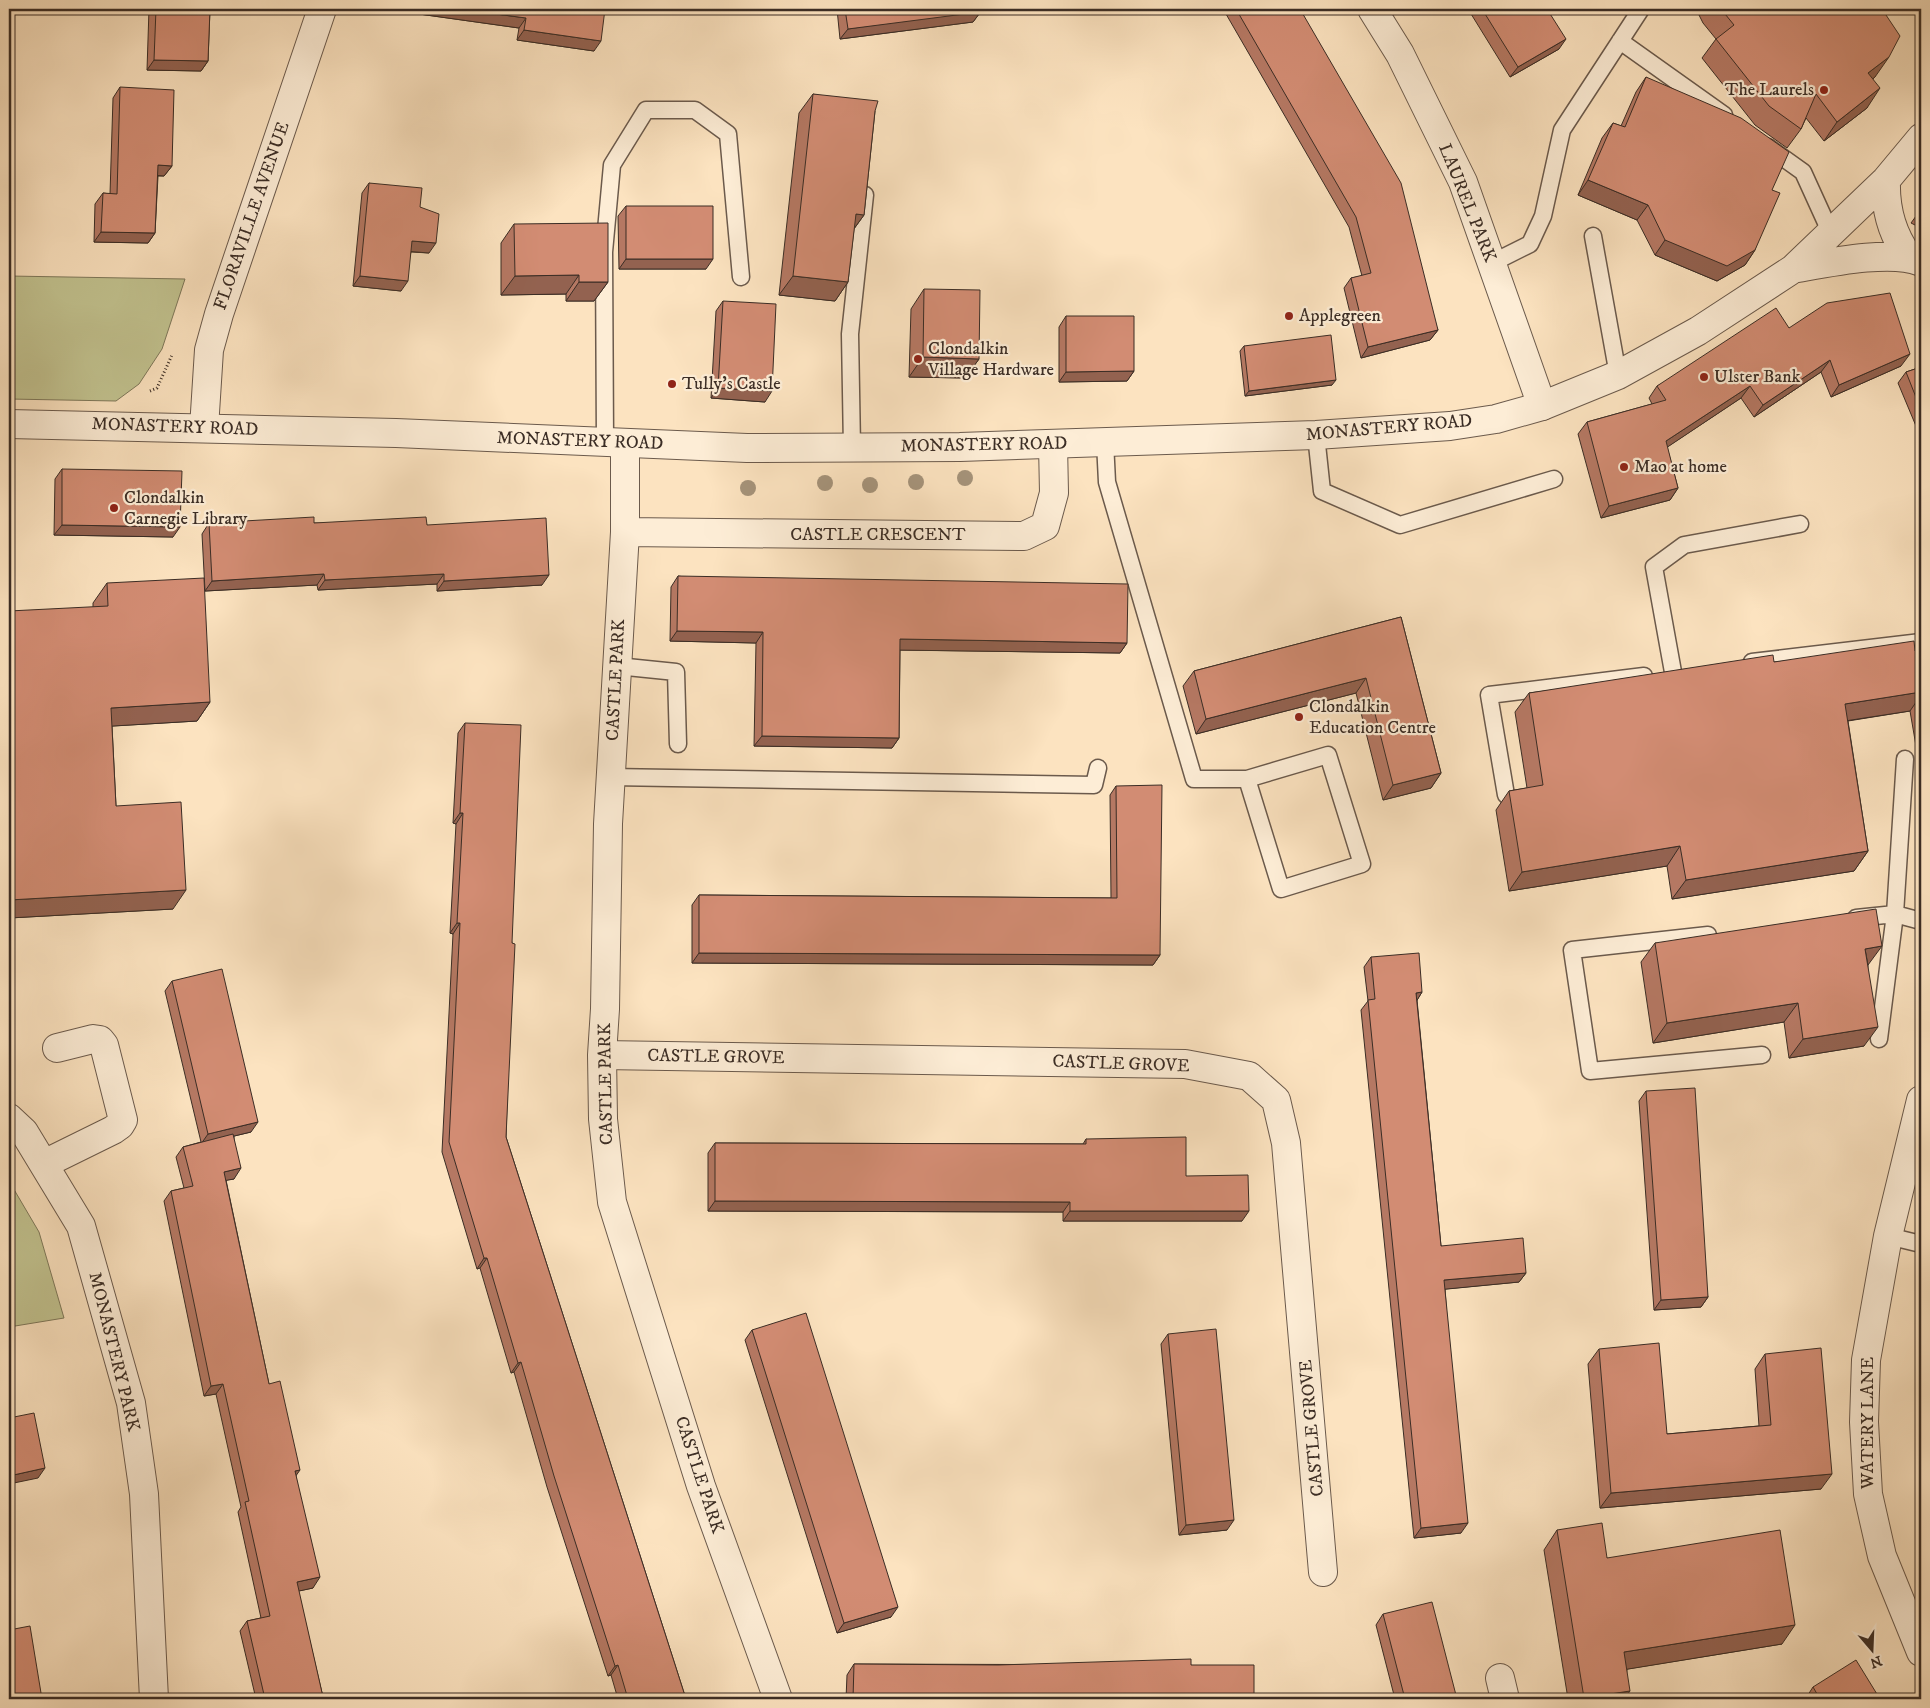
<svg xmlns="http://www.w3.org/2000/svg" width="1930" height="1708" font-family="'IM FELL DW Pica',serif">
<rect width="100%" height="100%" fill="#fce3c0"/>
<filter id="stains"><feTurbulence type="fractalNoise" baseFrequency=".004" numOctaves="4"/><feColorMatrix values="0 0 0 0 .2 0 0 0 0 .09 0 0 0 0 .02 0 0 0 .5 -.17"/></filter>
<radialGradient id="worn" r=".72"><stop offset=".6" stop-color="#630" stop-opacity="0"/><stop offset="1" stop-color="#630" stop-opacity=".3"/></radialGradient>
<!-- green -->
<path fill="#c2c390" stroke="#7e785a" d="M9 276 185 279 162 349 139 384 116 401 9 399Z
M9 1181 39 1232 64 1318 9 1327Z"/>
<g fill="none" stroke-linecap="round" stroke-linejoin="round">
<!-- service casing -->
<g stroke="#6b5a4c" stroke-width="19">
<path id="service" d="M1620 41 1724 115
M1768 147 1803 172 1833 238
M1593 236 1618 375
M1492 263 1530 244 1543 216 1562 130 1641 9
M1316 435 1322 491 1400 525 1554 479
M605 442 604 252 612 165 646 110H695L728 134 741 277
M1105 442 1107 482 1194 779H1247L1281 889 1362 864 1328 755 1247 779
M852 448 850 334 865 195
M1752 662 1921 642
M617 666 676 672 678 744
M1673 672 1654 567 1684 545 1800 524
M610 777 1094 785 1098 768
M1506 795 1489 695 1644 676
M1856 918 1895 914 1921 921
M1708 935 1572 950 1590 1071 1762 1055
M1879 1039 1895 914 1905 759
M1888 1236 1921 1244"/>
</g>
<!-- minor casing -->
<g stroke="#6b5a4c" stroke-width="30">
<path id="minor" d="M1372 9 1400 54 1463 182 1542 406
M204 428 209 350 219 314 322 9
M625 443V532L608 824 605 1009 602 1055 603 1119 612 1202 701 1486 778 1699
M625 532 1024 536 1045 526 1054 493 1053 444
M602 1055 1185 1064 1249 1076 1276 1100 1286 1143 1323 1572
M9 1118 24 1132 81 1226 131 1403 144 1494 154 1699
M44 1164 113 1130 120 1125 123 1120 104 1045 100 1040 93 1039 57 1048
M1500 1678 1505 1699"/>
</g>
<!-- tertiary casing -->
<g stroke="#6b5a4c" stroke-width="30">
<path id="tertiary" d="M1886 180C1885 208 1892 234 1908 256
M1793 269C1827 263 1891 249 1921 262
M9 424 396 433 747 448 960 447 1316 435 1450 426 1496 419 1542 406 1618 375 1698 331 1793 269 1886 180 1921 138
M1921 1100 1888 1236 1866 1360 1864 1422 1868 1494 1882 1556 1921 1652"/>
</g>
<!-- path -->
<path stroke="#3b2d25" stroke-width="3" stroke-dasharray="1 2.5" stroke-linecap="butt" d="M150 391 157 388 172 355"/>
<!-- service -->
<use href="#service" stroke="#fdedd6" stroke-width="16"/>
<!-- minor -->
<use href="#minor" stroke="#fdedd6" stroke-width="28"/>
<!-- tertiary -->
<use href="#tertiary" stroke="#fdedd6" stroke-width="28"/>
</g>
<!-- trees -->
<g fill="#a5937a">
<circle cx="965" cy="478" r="8"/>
<circle cx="916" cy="482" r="8"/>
<circle cx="825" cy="483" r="8"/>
<circle cx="870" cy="485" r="8"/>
<circle cx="748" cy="488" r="8"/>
</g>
<!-- wall -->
<path fill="#b57863" stroke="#3b2d25" d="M149 9H210L208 61 201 71 147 70Z
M413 9H605L594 51 517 40 519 28 412 13Z
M837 9H996L979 14 973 22 840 39Z
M1230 9H1300L1438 330 1430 340 1361 358 1344 288 1351 278 1362 276 1349 227 1226 14Z
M1468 9H1547L1559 49 1510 77Z
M1696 9H1882L1875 77 1873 79 1867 108 1824 141 1806 118 1801 129 1787 148 1755 125 1702 58 1716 39 1703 23Z
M1646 77 1772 190 1755 250 1745 265 1717 281 1655 255 1637 220 1578 195 1602 138 1613 123 1621 126 1636 92Z
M120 87 172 166 164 176H158L155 233 148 243 94 242 95 204 103 193 110 194 113 98Z
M813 94 875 111 864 215 854 229 848 282 835 301 779 295 799 113Z
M369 183 420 207 429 253 411 252 401 291 353 286 362 193Z
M626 206 706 269H619L618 216Z
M1921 210V228L1911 223 1919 212Z
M514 224 608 282 594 301H566V294L501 295V243Z
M924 289 979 359 965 378 909 377 911 309Z
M723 301 765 402 711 398 716 311Z
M1066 316 1134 371 1127 381 1059 382V327Z
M1789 328 1901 366 1831 397 1821 372 1754 417 1741 398 1667 447 1678 488 1670 500 1601 518 1578 434 1587 422 1652 404 1649 398 1657 386Z
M1244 346 1332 385 1245 396 1240 351Z
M1921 367V438L1898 383 1906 372Z
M62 469 173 537 54 535 55 479Z
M209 523H314L427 525 542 585 437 591V584L318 590 317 585 205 591 202 534Z
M1921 550V587L1919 553Z
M678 576 1127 643 1120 653 900 650 899 738 892 748 754 746 756 643 670 641 671 587Z
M107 583 210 702 197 721 112 726 116 806 173 909 9 918 93 607V603Z
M1401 617 1441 773 1431 788 1383 800 1356 693 1196 734 1183 686 1194 671Z
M1921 650V745L1916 746 1910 711 1848 721 1868 851 1854 871 1672 899 1667 866 1509 891 1496 810 1509 791 1527 788 1515 712 1529 693 1774 662Z
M465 723 512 943 506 1137 686 1699H618L611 1675 608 1676 547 1487 514 1372 511 1373 480 1268 477 1269 442 1152 453 934 450 933 456 824 453 823 458 733Z
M1116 786 1160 955 1153 965 692 963V905L699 895 1111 898 1110 795Z
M1655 943 1868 965 1864 1046 1789 1058 1784 1022 1653 1043 1641 962Z
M1371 957 1422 992 1417 1000 1441 1246 1526 1273 1519 1282 1445 1289 1461 1533 1414 1538 1361 1010 1368 1001 1364 967Z
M172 981 251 1132 234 1136V1179L226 1180 269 1384 296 1476 313 1588 298 1591 323 1697 321 1699H256L240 1631 247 1621 261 1618 238 1512 241 1507 216 1394 204 1396 164 1201 171 1191 184 1188 176 1157 183 1147 201 1142 165 991Z
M1646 1091 1708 1297 1701 1307 1654 1310 1639 1101Z
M1086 1139 1186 1176 1242 1221H1063V1212L708 1211V1153L715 1143 1083 1144Z
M752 1330 891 1617 837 1633 745 1340Z
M1168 1334 1227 1530 1179 1535 1161 1344Z
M1599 1349 1667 1434 1759 1426 1755 1369 1765 1354 1821 1489 1600 1508 1588 1364Z
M1557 1530 1607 1558 1782 1644 1627 1669 1624 1699H1568L1544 1550Z
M1383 1614 1457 1699H1395L1376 1625Z
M854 1664 1191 1665 1254 1699H846L847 1675Z
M1813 1687 1880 1699H1807L1806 1698Z"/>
<!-- shaded-wall -->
<path fill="#936250" stroke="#3b2d25" d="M415 9H458L526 18 519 28 412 13Z
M977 9H996L979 14 973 22 840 39 848 29Z
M524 30 601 41 594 51 517 40Z
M1566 39 1559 49 1510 77 1518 67Z
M1889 57 1875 77 1855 93 1868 73Z
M154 60 208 61 201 71 147 70Z
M1880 88 1867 108 1824 141 1837 122Z
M158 165 172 166 164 176 151 175Z
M1588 180 1648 205 1637 220 1578 195Z
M856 214 864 215 850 234Z
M101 232 155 233 148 243 94 242Z
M1665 240 1755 250 1745 265 1717 281 1655 255Z
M412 241 436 243 429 253 405 251Z
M626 259H713L706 269H619Z
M579 275 566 294 501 295 515 276Z
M360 276 408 281 401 291 353 286Z
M793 276 848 282 835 301 779 295Z
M579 282H608L594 301H566Z
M1438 330 1430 340 1361 358 1368 347Z
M1910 354 1901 366 1831 397 1839 385Z
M923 357 979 359 965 378 909 377Z
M1830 360 1821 372 1754 417 1763 405Z
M1134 371 1127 381 1059 382 1066 372Z
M1336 380 1332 385 1245 396 1249 391Z
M1750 386 1741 398 1657 454 1666 441Z
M718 388 772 391 765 402 711 398Z
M1678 488 1670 500 1601 518 1609 506Z
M62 525 180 527 173 537 54 535Z
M324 574 317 585 205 591 212 581Z
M444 574 437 584 318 590 325 580Z
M549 575 542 585 437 591 444 581Z
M677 631 763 632 756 643 670 641Z
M900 639 1127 643 1120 653 893 650Z
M1366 678 1356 693 1196 734 1206 719Z
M1921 692V695L1910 711 1832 723 1845 704Z
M210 702 197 721 97 727 111 708Z
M762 736 899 738 892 748 754 746Z
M1921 738V745L1916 746Z
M1441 773 1431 788 1383 800 1393 785Z
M460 813H463L456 824 453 823Z
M1680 846 1667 866 1509 891 1522 872Z
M1868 851 1854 871 1672 899 1686 880Z
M186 890 173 909 9 918V900Z
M457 923H460L453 934 450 933Z
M1882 946 1868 965 1865 949Z
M699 953 1160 955 1153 965 692 963Z
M1422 992 1416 1002V993Z
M1798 1003 1784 1022 1653 1043 1667 1023Z
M1878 1027 1864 1046 1789 1058 1803 1039Z
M258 1122 251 1132 201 1144 208 1134Z
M241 1168 234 1179 217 1182 224 1172Z
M715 1201 1070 1202 1063 1212 708 1211Z
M1070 1211H1249L1242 1221H1063Z
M484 1258H487L480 1268 477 1269Z
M1526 1273 1519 1282 1437 1290 1444 1280Z
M1708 1297 1701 1307 1654 1310 1661 1300Z
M521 1362 514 1372 511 1373 518 1363Z
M223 1384 216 1394 204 1396 211 1386Z
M45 1468 38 1478 9 1484V1476Z
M300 1470 293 1480 295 1471Z
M1832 1474 1821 1489 1600 1508 1611 1493Z
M1234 1520 1227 1530 1179 1535 1186 1525Z
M1468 1523 1461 1533 1414 1538 1421 1528Z
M320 1577 313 1588 290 1593 297 1582Z
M898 1607 891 1617 837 1633 844 1623Z
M1795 1625 1782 1644 1610 1672 1624 1652Z
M618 1665 611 1675 608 1676 615 1666Z
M1630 1691 1624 1699H1583L1584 1698Z"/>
<!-- building -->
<path fill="#d28c73" stroke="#3b2d25" d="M156 9H210L208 61 154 60Z
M458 9H605L601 41 524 30 526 18Z
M845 9H980V12L848 29Z
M1236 9H1300L1401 183 1438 330 1368 347 1351 278 1371 273 1356 217Z
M1482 9H1547L1566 39 1518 67Z
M1721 9H1882L1900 36 1889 57 1868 73 1880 88 1837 122 1816 94 1801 129 1769 106 1716 39 1734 25Z
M1646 77 1741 118 1789 152 1772 190 1780 193 1755 250 1727 266 1665 240 1648 205 1588 180 1613 123 1625 127Z
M120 87 174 90 172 166 158 165 155 233 101 232 103 193 117 194Z
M813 94 878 101 875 111 864 215 856 214 848 282 793 276Z
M369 183 422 188 420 207 439 214 436 243 412 241 408 281 360 276Z
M626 206H713V259H626Z
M608 223V282H579V275L515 276 514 224Z
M924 289 980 290 979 359 923 357Z
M1890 293 1910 354 1839 385 1830 360 1763 405 1750 386 1666 441 1678 488 1609 506 1587 422 1666 400 1657 386 1776 308 1789 328 1827 303Z
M723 301 776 304 772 391 718 388Z
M1066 316H1134V371L1066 372Z
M1331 335 1336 380 1249 391 1244 346Z
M1921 367V410L1906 372Z
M62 469 182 471 180 527 62 525Z
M314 517V523L426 517 427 525 546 518 549 575 444 581V574L325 580 324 574 212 581 209 523Z
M678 576 1128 584 1127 643 900 639 899 738 762 736 763 632 677 631Z
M204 578 210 702 111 708 116 806 181 802 186 890 9 900V611L108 606 107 583Z
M1401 617 1441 773 1393 785 1366 678 1206 719 1194 671Z
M1914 641 1915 651 1921 650V692L1845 704 1868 851 1686 880 1680 846 1522 872 1509 791 1543 785 1529 693 1773 655 1774 662Z
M465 723 521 725 512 943 515 944 506 1137 686 1699H628L618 1665 615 1666 554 1476 521 1362 518 1363 487 1258H484L449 1142 460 923H457L463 813H460Z
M1162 785 1160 955 699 953V895L1117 898 1116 786Z
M1876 909 1882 946 1865 949 1878 1027 1803 1039 1798 1003 1667 1023 1655 943Z
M1419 953 1422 992 1416 993 1441 1246 1523 1238 1526 1273 1444 1280 1468 1523 1421 1528 1368 1000 1375 999 1371 957Z
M222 969 258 1122 208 1134 172 981Z
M1695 1088 1708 1297 1661 1300 1646 1091Z
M233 1134 241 1168 224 1172 269 1384 280 1381 300 1470 295 1471 320 1577 297 1582 323 1697 318 1698V1699H265L247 1621 270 1616 245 1502 249 1501 223 1384 211 1386 171 1191 193 1186 183 1147Z
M1186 1137V1176L1248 1175 1249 1211H1070V1202L715 1201V1143L1086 1144V1139Z
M806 1313 898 1607 844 1623 752 1330Z
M1216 1329 1234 1520 1186 1525 1168 1334Z
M1659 1343 1667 1434 1771 1425 1765 1354 1821 1348 1832 1474 1611 1493 1599 1349Z
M34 1413 45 1468 9 1476V1418Z
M1602 1523 1607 1558 1780 1530 1795 1625 1624 1652 1630 1691 1584 1698 1557 1530Z
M1432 1602 1457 1699H1405L1383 1614Z
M30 1626 42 1699H9V1630Z
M1191 1659V1665H1254V1699H853L854 1664 998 1665Z
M1856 1660 1880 1699H1820L1813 1687Z"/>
<!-- markers -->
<g fill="#8f2418" stroke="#fdedd6" stroke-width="2">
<circle cx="1824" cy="90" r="5"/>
<circle cx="1289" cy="316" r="5"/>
<circle cx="918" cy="359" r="5"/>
<circle cx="1704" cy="377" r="5"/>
<circle cx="672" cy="384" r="5"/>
<circle cx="1624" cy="467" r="5"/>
<circle cx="114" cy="508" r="5"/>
<circle cx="1299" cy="717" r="5"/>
</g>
<g text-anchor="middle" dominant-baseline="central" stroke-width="4.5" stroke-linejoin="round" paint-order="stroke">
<!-- poi labels -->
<g font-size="18" fill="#3b2d25" stroke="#fdedd6" text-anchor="start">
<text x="1814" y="90" text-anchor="end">The Laurels</text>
<text x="1299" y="316">Applegreen</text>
<text x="928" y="349">Clondalkin<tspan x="928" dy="21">Village Hardware</tspan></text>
<text x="1714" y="377">Ulster Bank</text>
<text x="682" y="384">Tully's Castle</text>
<text x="1634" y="467">Mao at home</text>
<text x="124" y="498">Clondalkin<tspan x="124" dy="21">Carnegie Library</tspan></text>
<text x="1309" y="707">Clondalkin<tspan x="1309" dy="21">Education Centre</tspan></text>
</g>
<!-- street labels -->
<g font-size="18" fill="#3b2d25" stroke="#fdedd6">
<text transform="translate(1467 203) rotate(68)">LAUREL PARK</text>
<text transform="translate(252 216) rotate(-71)">FLORAVILLE AVENUE</text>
<text transform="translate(175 427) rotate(2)">MONASTERY ROAD</text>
<text transform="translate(1389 428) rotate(-5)">MONASTERY ROAD</text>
<text transform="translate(580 441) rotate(2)">MONASTERY ROAD</text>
<text transform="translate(984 445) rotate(-1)">MONASTERY ROAD</text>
<text x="878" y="535">CASTLE CRESCENT</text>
<text transform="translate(616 680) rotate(-87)">CASTLE PARK</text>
<text transform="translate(716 1057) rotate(1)">CASTLE GROVE</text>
<text transform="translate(1121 1064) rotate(2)">CASTLE GROVE</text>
<text transform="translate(606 1084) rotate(-91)">CASTLE PARK</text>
<text transform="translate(114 1352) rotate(76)">MONASTERY PARK</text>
<text transform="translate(1868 1423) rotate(-90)">WATERY LANE</text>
<text transform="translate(1312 1428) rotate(-95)">CASTLE GROVE</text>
<text transform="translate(699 1475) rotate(72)">CASTLE PARK</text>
</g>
</g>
<!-- margin -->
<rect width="1930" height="1708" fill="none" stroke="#fce3c0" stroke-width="30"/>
<rect x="10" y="10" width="1910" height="1688" fill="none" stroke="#3b2d25" stroke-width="2.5"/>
<rect x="15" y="15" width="1900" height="1678" fill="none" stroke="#3b2d25"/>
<!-- north arrow -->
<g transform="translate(1872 1650) rotate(161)" stroke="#fdedd6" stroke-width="4" paint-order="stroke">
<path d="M0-4L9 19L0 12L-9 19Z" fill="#3b2d25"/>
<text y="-8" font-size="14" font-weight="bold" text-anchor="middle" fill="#3b2d25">N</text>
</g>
<rect width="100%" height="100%" filter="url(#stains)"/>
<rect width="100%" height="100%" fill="url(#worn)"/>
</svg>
